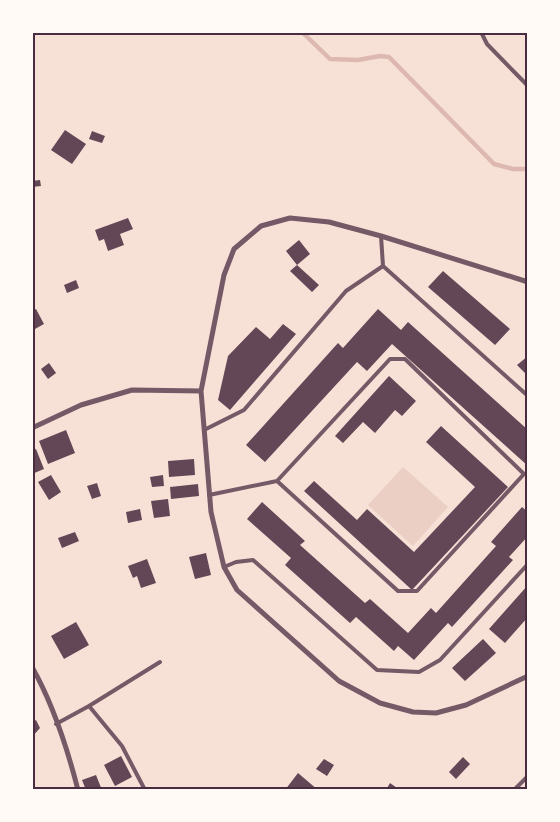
<svg xmlns="http://www.w3.org/2000/svg" width="560" height="822" font-family="Ubuntu,sans-serif">
<rect width="100%" height="100%" fill="#f7e1d7"/>
<!-- green -->
<path fill="#ebcfc5" d="M403 467 448 507 413 546 368 505Z"/>
<g fill="none" stroke-linecap="round" stroke-linejoin="round">
<!-- stream -->
<path stroke="#dcb8b0" stroke-width="4.5" d="M302 32 330 59 358 60 380 56 389 57 494 164 513 169H528"/>
</g>
<!-- building -->
<path fill="#644757" d="M65 130 86 144 72 164 51 150Z
M92 131 105 136 102 143 89 139Z
M40 180 41 186 32 187V181Z
M128 218 133 229 120 234 124 245 108 251 104 239 99 241 95 230Z
M299 240 310 254 297 265 286 251Z
M297 265 319 285 312 292 290 271Z
M443 271 510 329 495 345 428 287Z
M76 280 79 288 67 293 64 285Z
M36 309 44 324 35 329 32 324V311Z
M378 309 401 330 408 322 528 430V466L392 344 367 371 357 362 265 462 246 445 338 343 343 348Z
M283 324 296 334 230 410 218 400 228 356 256 327 270 339Z
M528 356V374L527 375 517 365Z
M49 363 56 373 48 379 41 369Z
M389 376 416 401 402 416 395 410 375 433 363 422 343 443 335 436Z
M441 426 508 487 412 590 304 491 314 481 357 520 367 509 414 552 475 487 426 442Z
M66 430 75 453 48 464 39 441Z
M36 449 44 469 32 474V450Z
M194 459 195 475 169 477 168 461Z
M51 475 61 492 49 500 38 482Z
M163 475 164 486 152 487 150 477Z
M97 483 101 496 92 499 87 486Z
M198 484 199 496 171 499 170 487Z
M168 499 170 516 154 518 151 501Z
M262 502 305 541 300 545 365 603 370 599 408 633 431 608 436 613 496 546 491 542 522 507 528 512V536L509 557 513 560 452 627 448 623 414 660 398 646 394 651 356 617 350 623 285 565 291 558 247 519Z
M140 509 142 520 128 523 126 512Z
M75 532 79 541 62 548 58 538Z
M206 553 211 575 195 579 189 557Z
M147 559 156 583 141 588 137 576 133 578 128 566Z
M528 585V617L505 643 489 629Z
M76 622 89 645 64 659 51 636Z
M483 639 496 653 465 681 452 668Z
M36 720 40 728 32 737V722Z
M121 756 132 777 115 786 104 765Z
M463 757 470 764 456 779 449 772Z
M324 759 334 765 327 776 316 769Z
M298 773 318 790H285Z
M96 775 102 790H86L82 780Z
M390 783 400 790H386Z"/>
<g fill="none" stroke-linecap="round" stroke-linejoin="round">
<!-- service -->
<path stroke="#755966" stroke-width="4" d="M481 32 487 44 528 86
M381 236 383 266 528 396
M204 430 244 410 346 291 383 266
M209 495 277 481 390 359H405L524 474 417 591H398L277 481
M224 567 236 562 253 560 377 670 419 672 440 660 528 564
M89 706 160 662
M56 724 89 706 122 746 145 790
M514 790 528 776"/>
<!-- minor -->
<path stroke="#755966" stroke-width="5" d="M528 282 381 236 329 222 290 218 261 226 234 249 224 275 201 391 211 512 224 567 237 590 339 681 380 703 413 712 436 713 466 705 528 676
M32 428 81 405 132 390 201 391
M32 667C52 702 68 751 78 790"/>
</g>
<!-- border -->
<rect width="560" height="822" fill="none" stroke="#fffaf5" stroke-width="68"/>
<rect x="34" y="34" width="492" height="754" fill="none" stroke="#4a2c40" stroke-width="2"/>
</svg>
